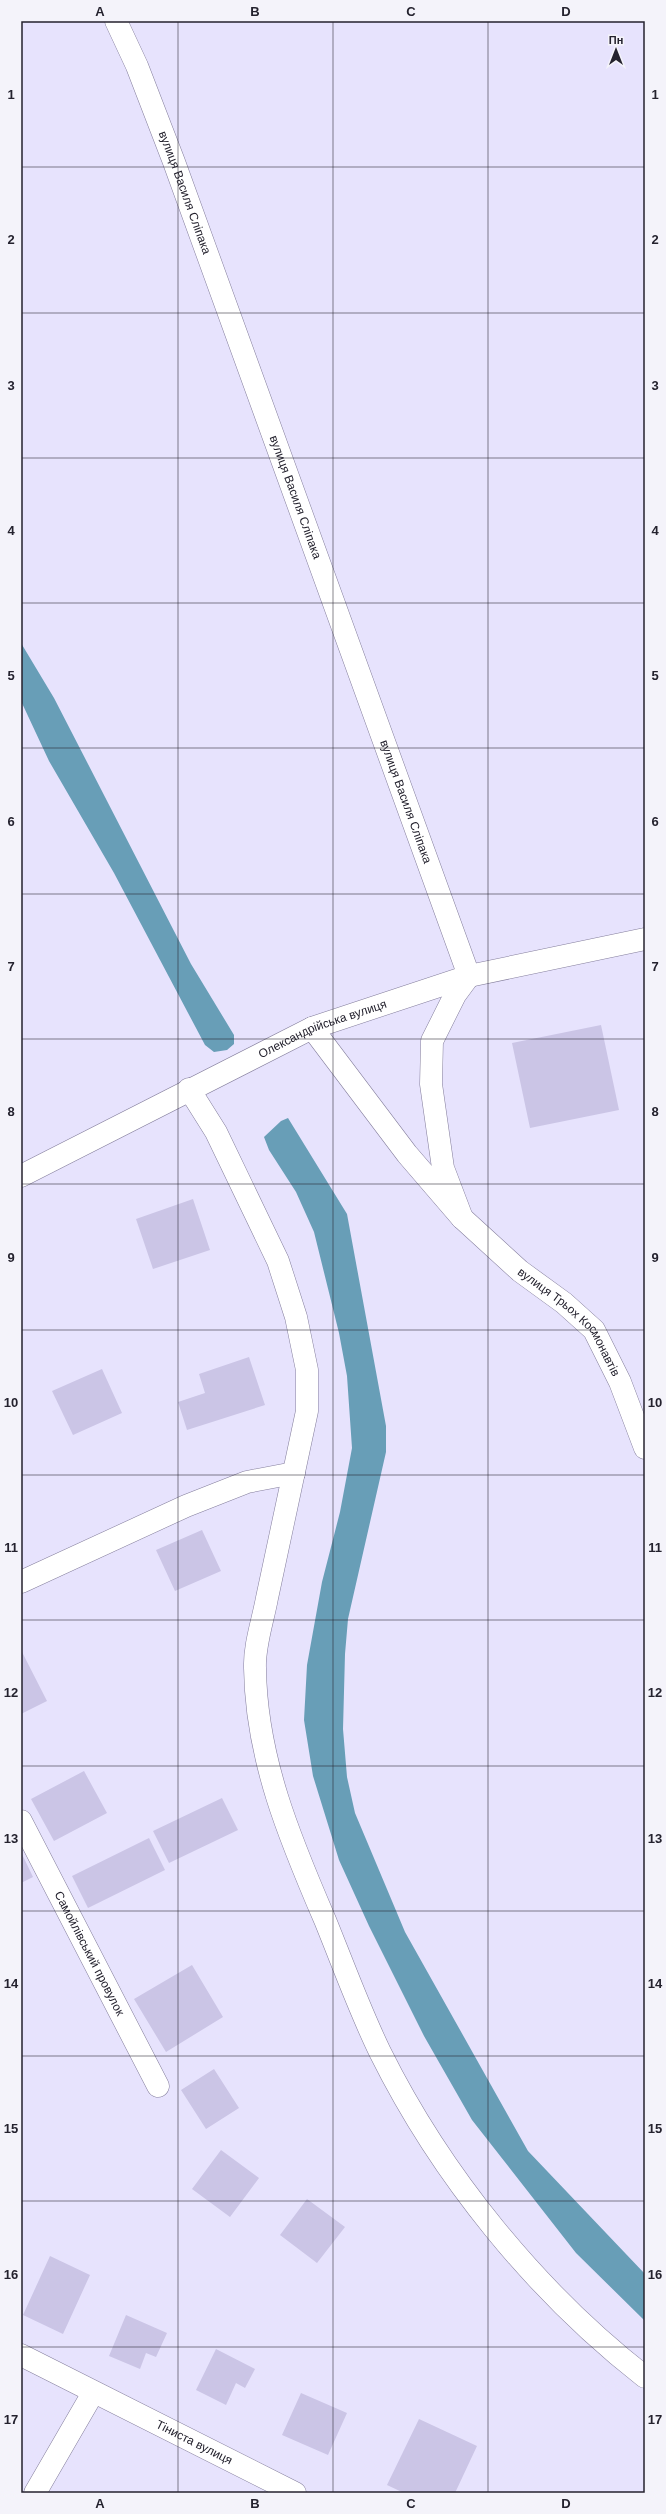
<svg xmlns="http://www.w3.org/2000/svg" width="666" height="2514" font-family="Helvetica,sans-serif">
<rect width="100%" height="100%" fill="#e7e3fd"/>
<!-- water -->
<path fill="#689eb7" d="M21 643 54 698 191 964 234 1035V1044L227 1050 214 1052 205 1045 114 873 49 761 21 701Z
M288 1118 347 1214 386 1426V1452L348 1619 345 1654 343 1729 347 1777 355 1813 405 1932 528 2151 645 2274V2321L576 2253 472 2120 424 2036 369 1926 339 1860 313 1776 304 1720 307 1665 322 1582 340 1512 352 1448 347 1376 339 1333 314 1232 296 1192 269 1150 264 1137 281 1121Z"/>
<!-- building -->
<path fill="#cbc5e6" d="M601 1025 619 1110 530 1128 512 1043Z
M193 1199 210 1250 153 1269 136 1219Z
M249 1357 265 1405 187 1430 178 1402 205 1393 199 1374Z
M102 1369 122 1413 73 1435 52 1391Z
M202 1530 221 1571 175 1591 156 1550Z
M21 1650 47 1701 21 1714Z
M84 1771 107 1813 54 1841 31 1799Z
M222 1798 238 1830 169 1863 153 1831Z
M149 1838 165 1870 88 1908 72 1876Z
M21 1852 33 1877 21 1883Z
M192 1965 223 2017 166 2052 134 1999Z
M214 2069 239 2108 206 2129 181 2090Z
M221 2150 259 2178 230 2217 192 2189Z
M307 2199 345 2227 317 2263 280 2235Z
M50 2256 90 2275 63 2334 23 2315Z
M126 2315 167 2333 156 2357 146 2353 140 2369 109 2356Z
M216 2349 255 2369 245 2388 236 2383 226 2405 196 2390Z
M301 2393 347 2413 328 2455 282 2435Z
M419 2419 477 2446 455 2493H404L387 2485Z"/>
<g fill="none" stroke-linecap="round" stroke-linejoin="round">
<!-- minor casing -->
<g stroke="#847e9c" stroke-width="23">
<g id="minor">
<path id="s1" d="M116 21 137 66 174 162 469 976 455 995 432 1041 431 1084 443 1168 462 1218"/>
<path id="s2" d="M312 1028 407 1154 462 1218 520 1271 564 1303 594 1330 620 1382 645 1448"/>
<path d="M189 1089 216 1132 278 1261 296 1317 307 1370V1411C294 1473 280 1536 267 1598 263 1620 254 1646 255 1668 256 1758 290 1839 325 1920 343 1964 359 2009 380 2052 441 2175 536 2292 645 2377"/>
<path id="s3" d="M21 1176 312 1028 469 976 645 939"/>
<path d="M21 1582 186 1506 247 1482 294 1473"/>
<path id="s4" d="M21 1821 158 2086"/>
<path id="s5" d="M21 2355 295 2493"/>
<path d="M35 2493 93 2393"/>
</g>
</g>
<!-- minor -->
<use href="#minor" stroke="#fff" stroke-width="22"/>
</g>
<!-- grid -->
<path fill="none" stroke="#24222e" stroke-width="1" stroke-opacity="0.55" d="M178 21V2493M333 21V2493M488 21V2493M21 167H645M21 313H645M21 458H645M21 603H645M21 748H645M21 894H645M21 1039H645M21 1184H645M21 1330H645M21 1475H645M21 1620H645M21 1766H645M21 1911H645M21 2056H645M21 2201H645M21 2347H645"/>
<g text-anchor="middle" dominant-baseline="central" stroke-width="4" stroke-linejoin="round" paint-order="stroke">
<!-- street labels -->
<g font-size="12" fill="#24222e" stroke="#f4f3fa">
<text stroke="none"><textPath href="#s1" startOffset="185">вулиця Василя Сліпака</textPath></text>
<text stroke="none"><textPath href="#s1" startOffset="509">вулиця Василя Сліпака</textPath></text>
<text stroke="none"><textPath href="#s1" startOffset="833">вулиця Василя Сліпака</textPath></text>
<text stroke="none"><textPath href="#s3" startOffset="336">Олександрійська вулиця</textPath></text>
<text stroke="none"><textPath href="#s2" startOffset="393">вулиця Трьох Космонавтів</textPath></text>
<text stroke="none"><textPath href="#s4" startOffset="149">Самойлівський провулок</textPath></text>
<text stroke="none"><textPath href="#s5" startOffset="194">Тіниста вулиця</textPath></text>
</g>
</g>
<!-- border -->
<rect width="666" height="2514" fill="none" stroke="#f4f3fa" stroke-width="44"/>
<!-- north arrow -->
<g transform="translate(616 50)" stroke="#f4f3fa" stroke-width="3" paint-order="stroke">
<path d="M0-3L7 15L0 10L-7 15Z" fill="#24222e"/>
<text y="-6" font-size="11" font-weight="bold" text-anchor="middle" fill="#24222e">Пн</text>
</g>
<rect x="22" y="22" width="622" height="2470" fill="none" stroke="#24222e" stroke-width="1.5"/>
<g font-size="13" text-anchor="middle" font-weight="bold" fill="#24222e">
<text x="100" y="16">A</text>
<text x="255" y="16">B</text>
<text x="411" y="16">C</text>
<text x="566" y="16">D</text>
<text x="11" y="99">1</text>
<text x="655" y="99">1</text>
<text x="11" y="244">2</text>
<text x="655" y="244">2</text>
<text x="11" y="390">3</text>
<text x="655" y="390">3</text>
<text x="11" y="535">4</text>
<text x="655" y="535">4</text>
<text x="11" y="680">5</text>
<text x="655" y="680">5</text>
<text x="11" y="826">6</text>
<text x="655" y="826">6</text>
<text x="11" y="971">7</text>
<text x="655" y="971">7</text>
<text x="11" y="1116">8</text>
<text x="655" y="1116">8</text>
<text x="11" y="1262">9</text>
<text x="655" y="1262">9</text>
<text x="11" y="1407">10</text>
<text x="655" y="1407">10</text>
<text x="11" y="1552">11</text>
<text x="655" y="1552">11</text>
<text x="11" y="1697">12</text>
<text x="655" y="1697">12</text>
<text x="11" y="1843">13</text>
<text x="655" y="1843">13</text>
<text x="11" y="1988">14</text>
<text x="655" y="1988">14</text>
<text x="11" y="2133">15</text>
<text x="655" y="2133">15</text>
<text x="11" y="2279">16</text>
<text x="655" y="2279">16</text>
<text x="11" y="2424">17</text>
<text x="655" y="2424">17</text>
<text x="100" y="2508">A</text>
<text x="255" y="2508">B</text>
<text x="411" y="2508">C</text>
<text x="566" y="2508">D</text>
</g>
</svg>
